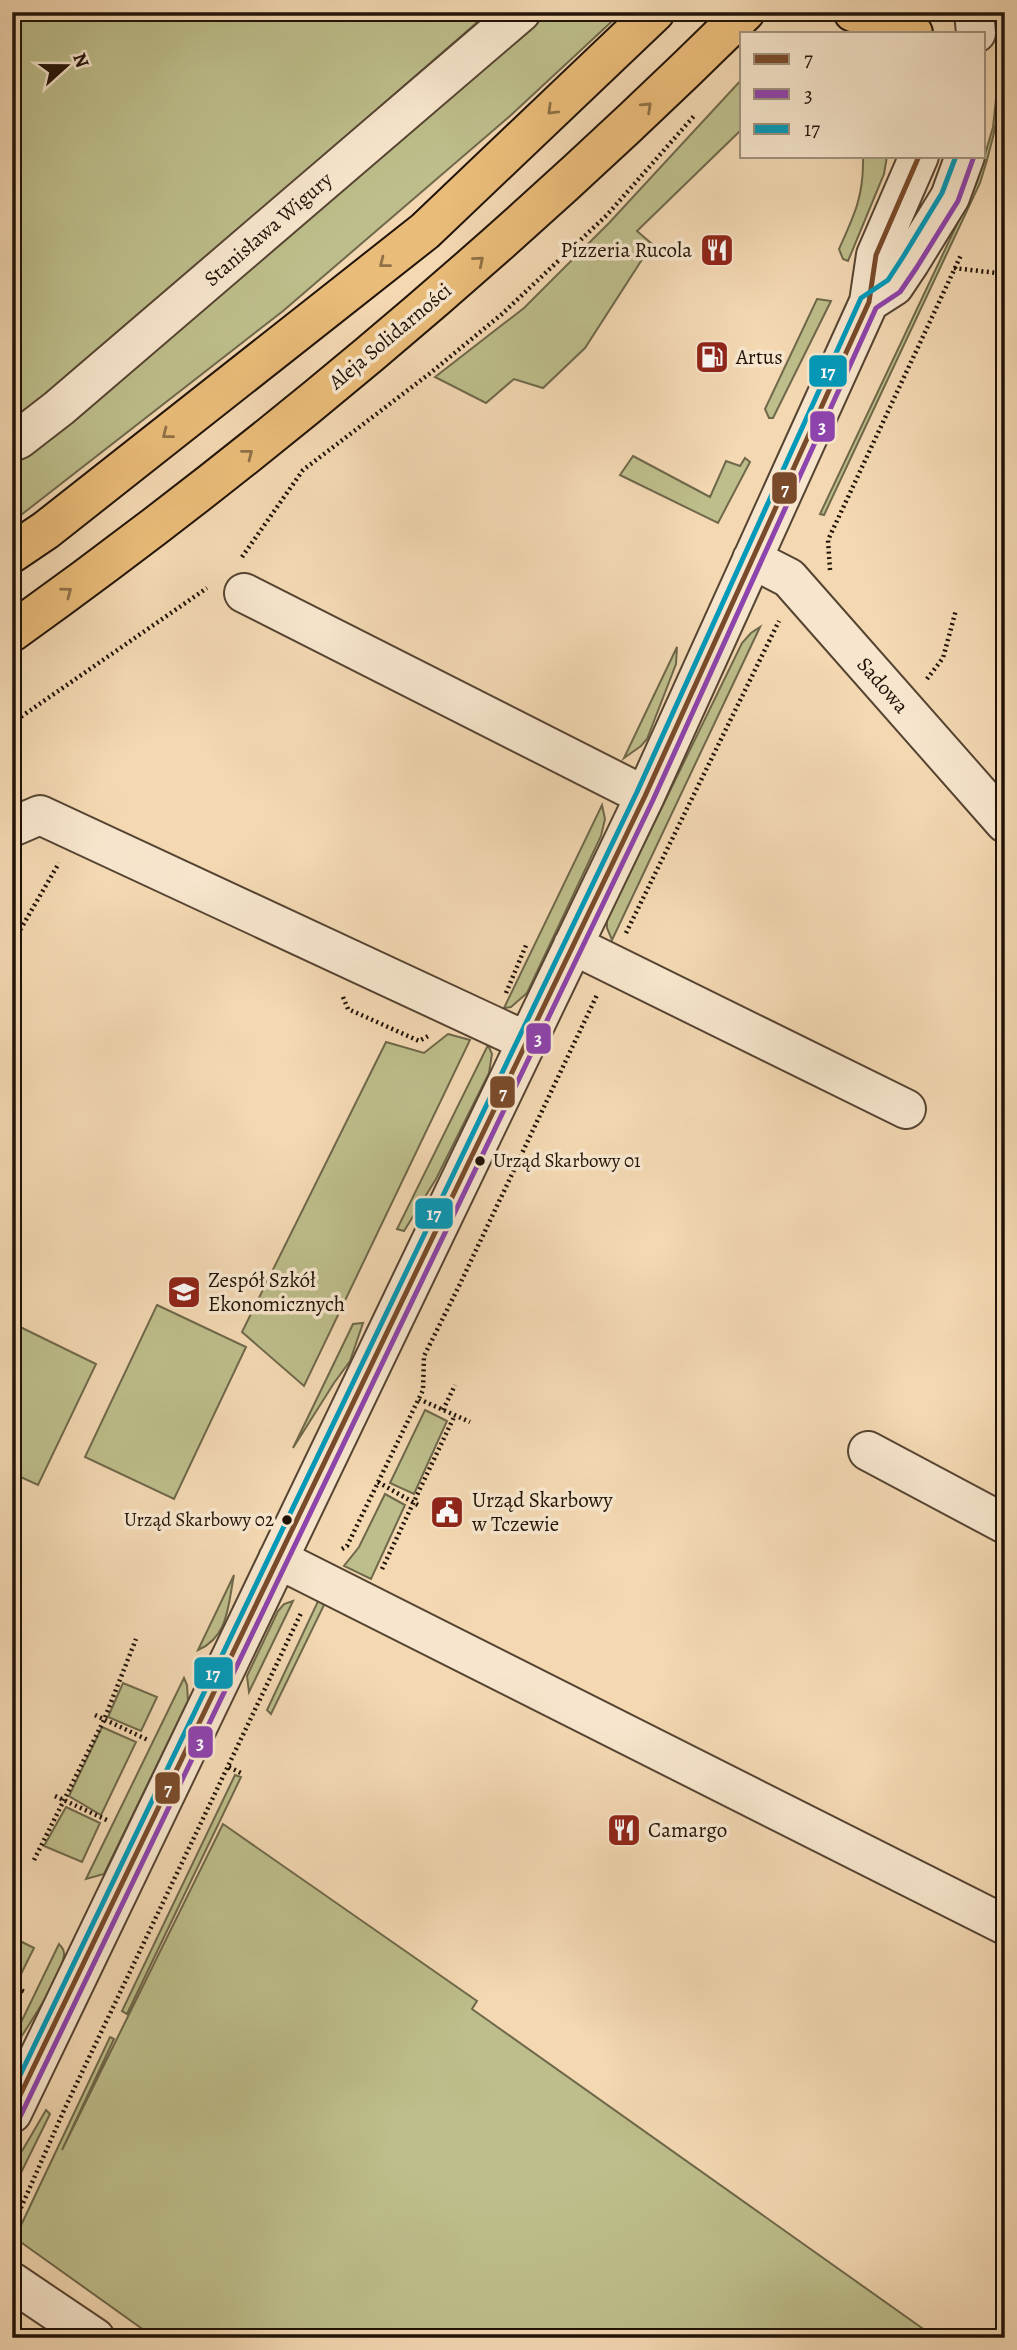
<svg xmlns="http://www.w3.org/2000/svg" width="1017" height="2350" font-family="Alegreya,serif">
<rect width="100%" height="100%" fill="#f3d8b2"/>
<filter id="stains"><feTurbulence type="fractalNoise" baseFrequency=".00286" numOctaves="4"/><feColorMatrix values="0 0 0 0 .2 0 0 0 0 .09 0 0 0 0 .02 0 0 0 .5 -.17"/></filter>
<radialGradient id="worn" r=".72"><stop offset=".6" stop-color="#630" stop-opacity="0"/><stop offset="1" stop-color="#630" stop-opacity=".3"/></radialGradient>
<!-- green -->
<path fill="#bdbe8b" stroke="#6f684a" stroke-width="2" d="M12 12H489L67 379 12 419Z
M546 12H622L510 116 283 311 12 522V459L28 452 396 145Z
M1000 12H1002C1009 72 998 127 980 183L824 515 820 514 977 182 993 127 1000 62H1003Z
M742 79V129L637 231 652 244 585 348 543 388 514 379 486 403 435 377 524 308 609 223Z
M863 156H887L884 174 848 261 843 259 839 249C855 214 864 195 863 156Z
M817 299 831 301 773 418H769L765 409Z
M633 456 710 497 726 461 740 466 745 458 750 462 718 523 620 475Z
M760 627 612 940 607 928V920L742 643 751 633Z
M677 647 676 664 647 739 641 746 624 758Z
M602 805 605 819 601 836 527 993 511 1007 504 1008Z
M448 1034 470 1040 304 1386 242 1332 386 1042 424 1053Z
M488 1045 492 1054 489 1073 436 1179 404 1231 397 1229Z
M157 1305 246 1347 174 1499 85 1457Z
M12 1323 96 1364 38 1485 12 1473Z
M363 1323 350 1361 334 1383 293 1448 353 1324Z
M425 1410 447 1421 414 1494 390 1483Z
M385 1494 405 1505 371 1579 344 1566 359 1547Z
M234 1575C228 1604 229 1637 198 1650Z
M320 1597 325 1603 271 1714 267 1710Z
M293 1601 249 1692 247 1676 278 1611 284 1604Z
M184 1678 187 1685 188 1701 104 1874 86 1879Z
M123 1683 157 1697 141 1731 108 1717Z
M102 1727 136 1742 101 1815 69 1796Z
M235 1775 241 1777 127 2014 122 2011Z
M66 1807 100 1823 82 1862 44 1846Z
M223 1824 477 2001 472 2009 936 2338H155L15 2238 110 2037 114 2039 62 2150Z
M12 1937 34 1948 17 1982 12 1980Z
M59 1944C62 1948 64 1948 64 1953 65 1973 24 2032 12 2051V2041Z
M46 2110 50 2114 12 2191V2168Z"/>
<g fill="none" stroke-linecap="round" stroke-linejoin="round">
<!-- minor casing -->
<g stroke="#564432" stroke-width="42">
<path id="minor" d="M974 12 976 33
M869 302 894 286 910 262 950 197 965 156
M12 442 19 439 59 408 521 12
M752 559 789 578 1005 823
M244 593 645 796
M12 827 40 815 526 1041
M573 945 906 1109
M868 1451 1005 1524
M278 1559 1005 1925
M12 2113 645 796 869 302 876 255 919 156
M12 2282 95 2338"/>
</g>
<!-- major casing -->
<g stroke="#211308" stroke-width="42">
<path id="major" d="M853 12 913 33
M12 553 46 530 425 231 655 12
M12 632C273 445 517 237 745 12"/>
</g>
<!-- path -->
<path stroke="#211308" stroke-width="4.5" stroke-dasharray="2 3.5" stroke-linecap="butt" d="M954 268 1005 274
M242 557 303 470 429 374 502 314 607 215 694 116
M830 570 828 540 961 255
M927 679 943 658 956 610
M12 723 207 588
M626 933 779 621
M12 944 59 863
M506 993 527 943
M343 997 348 1009 419 1041 430 1035
M419 1399 470 1422
M443 1410 455 1385
M378 1482 418 1505
M342 1549 347 1546 423 1390 424 1356 459 1286 597 995
M382 1569 455 1415
M95 1715 148 1740
M229 1767 243 1774
M55 1796 109 1821
M34 1860 104 1720 136 1639
M12 1986 27 1993
M12 2228 65 2108 302 1611"/>
<!-- minor -->
<use href="#minor" stroke="#f7e6cd" stroke-width="38"/>
<!-- major -->
<use href="#major" stroke="#eabc79" stroke-width="38"/>
<!-- bus-1 casing -->
<g stroke="#f7e6cd" stroke-width="10">
<path id="bus-1" d="M12 2112 645 796 869 302 876 255 919 156"/>
</g>
<!-- bus-2 casing -->
<g stroke="#f7e6cd" stroke-width="10">
<path id="bus-2" d="M20 2117 653 800 876 308 900 292 917 267 958 201 973 159"/>
</g>
<!-- bus-3 casing -->
<g stroke="#f7e6cd" stroke-width="10">
<path id="bus-3" d="M12 2092 637 792 861 298 888 280 903 257 942 193 956 156"/>
</g>
<!-- bus-1 -->
<use href="#bus-1" stroke="#7a4b2a" stroke-width="5"/>
<!-- bus-2 -->
<use href="#bus-2" stroke="#8e44ad" stroke-width="5"/>
<!-- bus-3 -->
<use href="#bus-3" stroke="#039aba" stroke-width="5"/>
</g>
<!-- one-way arrows -->
<defs><path id="oneway-chevron" d="M-2-3.5L2.5 0L-2 3.5" fill="none" stroke-width="1.6" stroke-linecap="round" stroke-linejoin="round" transform="scale(1.75)"/></defs>
<g stroke="#907046">
<use href="#oneway-chevron" transform="translate(647 107) rotate(-43)"/>
<use href="#oneway-chevron" transform="translate(552 110) rotate(136)"/>
<use href="#oneway-chevron" transform="translate(479 261) rotate(-40)"/>
<use href="#oneway-chevron" transform="translate(384 263) rotate(142)"/>
<use href="#oneway-chevron" transform="translate(167 434) rotate(142)"/>
<use href="#oneway-chevron" transform="translate(248 454) rotate(-38)"/>
<use href="#oneway-chevron" transform="translate(67 592) rotate(-37)"/>
</g>
<!-- icons -->
<defs>
<g id="restaurant-square" transform="scale(1.75)"><rect x="-9" y="-9" width="18" height="18" rx="4" fill="#8f2418" stroke="#f7e6cd"/><path d="M-5-6h1v4h1v-4h1v4h1v-4h1v5L-1.5 .5V6h-2V.5L-5-1ZM5-6V6H3V1.5H1.5Q1.5-4 5-6Z" fill="#fff"/></g>
<g id="fuel-square" transform="scale(1.75)"><rect x="-9" y="-9" width="18" height="18" rx="4" fill="#8f2418" stroke="#f7e6cd"/><path d="M-5.5-6h7V0h2V4h1.3V-2.5L3-4.5l.8-.8L6-3V5H2.5V1h-1V6h-7ZM-4.2-4.7v3.2H.2V-4.7Z" fill="#fff"/></g>
<g id="school-square" transform="scale(1.75)"><rect x="-9" y="-9" width="18" height="18" rx="4" fill="#8f2418" stroke="#f7e6cd"/><path d="M0-5L7-2L0 1L-7-2ZM-4 1L0 2.5L4 1V4Q0 6-4 4Z" fill="#fff"/></g>
<g id="civic-square" transform="scale(1.75)"><rect x="-9" y="-9" width="18" height="18" rx="4" fill="#8f2418" stroke="#f7e6cd"/><path d="M-.6-6.5H3V-4.5H.6V-3L4-1V1h2V6H-6V1h2V-1L-.6-3ZM-1.2 2.5V6h2.4V2.5Z" fill="#fff"/></g>
</defs>
<g fill-rule="evenodd">
<use href="#restaurant-square" x="717" y="250"/>
<use href="#fuel-square" x="712" y="357"/>
<use href="#school-square" x="184" y="1292"/>
<use href="#civic-square" x="447" y="1512"/>
<use href="#restaurant-square" x="624" y="1830"/>
</g>
<!-- markers -->
<g fill="#211308" stroke="#f7e6cd" stroke-width="2.5">
<circle cx="480" cy="1161" r="6"/>
<circle cx="287" cy="1520" r="6"/>
</g>
<g text-anchor="middle" dominant-baseline="central" stroke-width="7" stroke-linejoin="round" paint-order="stroke">
<!-- bus labels -->
<g font-size="19" fill="#211308" stroke="#f7e6cd" text-anchor="start">
<text x="493" y="1161">Urząd Skarbowy 01</text>
<text x="274" y="1520" text-anchor="end">Urząd Skarbowy 02</text>
</g>
<!-- street labels -->
<g font-size="21" fill="#211308" stroke="#f7e6cd">
<text transform="translate(268 229) rotate(-41)">Stanisława Wigury</text>
<text transform="translate(390 336) rotate(-40)">Aleja Solidarności</text>
<text transform="translate(883 685) rotate(49)">Sadowa</text>
</g>
<!-- poi labels -->
<g font-size="21" fill="#211308" stroke="#f7e6cd" text-anchor="start">
<text x="692" y="250" text-anchor="end">Pizzeria Rucola</text>
<text x="736" y="357">Artus</text>
<text x="208" y="1280">Zespół Szkół<tspan x="208" dy="24">Ekonomicznych</tspan></text>
<text x="472" y="1500">Urząd Skarbowy<tspan x="472" dy="24">w Tczewie</tspan></text>
<text x="648" y="1830">Camargo</text>
</g>
</g>
<g stroke="#f7e6cd" stroke-width="2.5">
<rect x="808" y="354" width="40" height="34" rx="7" fill="#039aba"/>
<rect x="809" y="410" width="27" height="33" rx="7" fill="#8e44ad"/>
<rect x="771" y="471" width="27" height="34" rx="7" fill="#7a4b2a"/>
<rect x="525" y="1022" width="27" height="33" rx="7" fill="#8e44ad"/>
<rect x="489" y="1075" width="27" height="34" rx="7" fill="#7a4b2a"/>
<rect x="414" y="1197" width="40" height="33" rx="7" fill="#039aba"/>
<rect x="193" y="1656" width="41" height="34" rx="7" fill="#039aba"/>
<rect x="187" y="1725" width="27" height="34" rx="7" fill="#8e44ad"/>
<rect x="154" y="1771" width="27" height="34" rx="7" fill="#7a4b2a"/>
</g>
<g font-size="19" text-anchor="middle" font-weight="bold" fill="#fff">
<text x="828" y="378">17</text>
<text x="822" y="433">3</text>
<text x="785" y="495">7</text>
<text x="538" y="1045">3</text>
<text x="503" y="1099">7</text>
<text x="434" y="1220">17</text>
<text x="213" y="1680">17</text>
<text x="200" y="1749">3</text>
<text x="168" y="1795">7</text>
</g>
<!-- margin -->
<rect width="1017" height="2350" fill="none" stroke="#f3d8b2" stroke-width="42"/>
<rect x="14" y="14" width="989" height="2322" fill="none" stroke="#211308" stroke-width="3.5"/>
<rect x="21" y="21" width="975" height="2308" fill="none" stroke="#211308" stroke-width="2"/>
<!-- legend -->
<rect x="740" y="32" width="245" height="126" fill="#f7e6cd" stroke="#a1927e" stroke-width="2"/>
<rect x="754" y="54" width="35" height="10" fill="#7a4b2a" stroke="#a1927e" stroke-width="2"/>
<text x="804" y="66" font-size="21" fill="#211308">7</text>
<rect x="754" y="89" width="35" height="10" fill="#8e44ad" stroke="#a1927e" stroke-width="2"/>
<text x="804" y="102" font-size="21" fill="#211308">3</text>
<rect x="754" y="124" width="35" height="10" fill="#039aba" stroke="#a1927e" stroke-width="2"/>
<text x="804" y="136" font-size="21" fill="#211308">17</text>
<!-- north arrow -->
<g transform="translate(66 66) rotate(69)" stroke="#f7e6cd" stroke-width="5" paint-order="stroke">
<path d="M0-5L12 26L0 18L-12 26Z" fill="#211308"/>
<text y="-10" font-size="19" font-weight="bold" text-anchor="middle" fill="#211308">N</text>
</g>
<rect width="100%" height="100%" filter="url(#stains)"/>
<rect width="100%" height="100%" fill="url(#worn)"/>
</svg>
